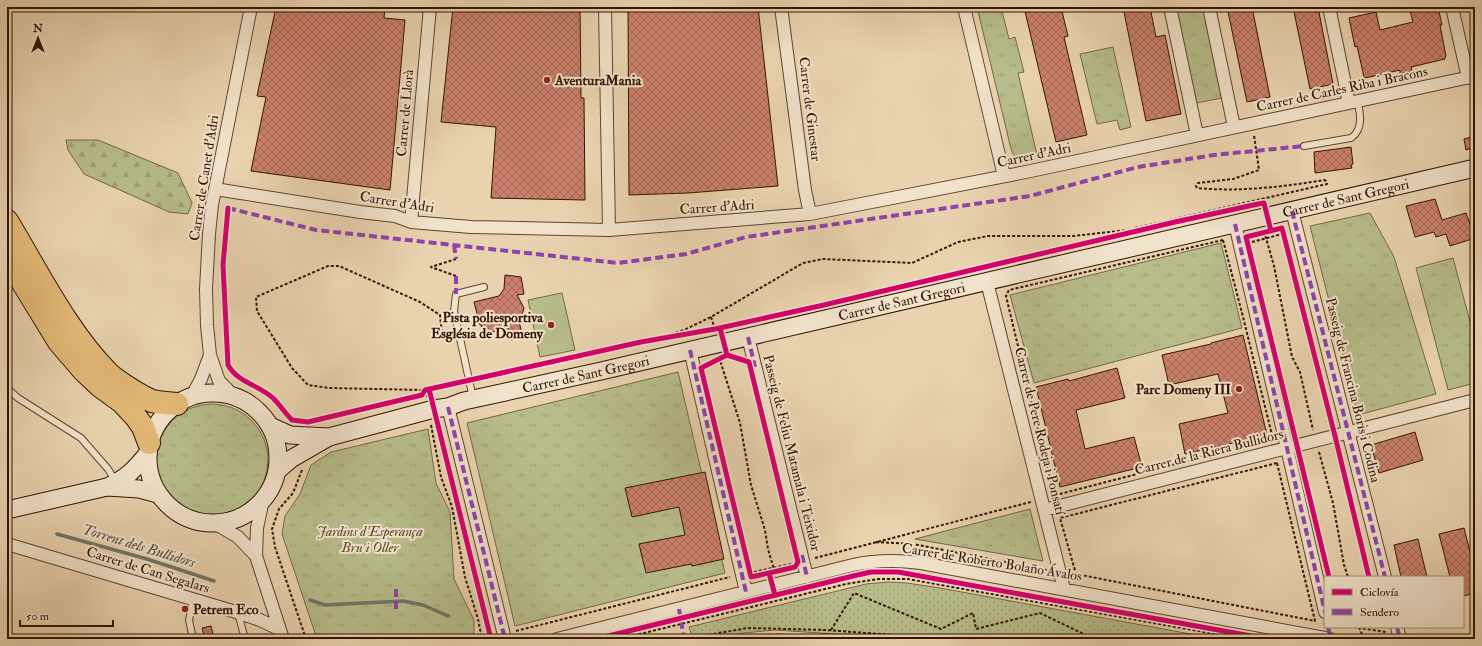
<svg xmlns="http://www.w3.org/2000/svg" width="1482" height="646" font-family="'IM FELL Double Pica',serif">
<defs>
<pattern id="grass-tufts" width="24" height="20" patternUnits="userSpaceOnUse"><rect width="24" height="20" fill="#b7bc8a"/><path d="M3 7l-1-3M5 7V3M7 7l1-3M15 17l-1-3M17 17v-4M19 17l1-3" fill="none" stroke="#9ea175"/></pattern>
<pattern id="forest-firs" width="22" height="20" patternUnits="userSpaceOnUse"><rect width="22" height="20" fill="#b7bc8a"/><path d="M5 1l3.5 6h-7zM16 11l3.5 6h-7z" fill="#9ea175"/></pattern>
<pattern id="garden-dots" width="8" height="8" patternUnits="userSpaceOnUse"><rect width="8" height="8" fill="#b7bc8a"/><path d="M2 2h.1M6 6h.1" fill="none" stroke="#9ea175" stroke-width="1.8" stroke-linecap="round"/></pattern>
<pattern id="building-cross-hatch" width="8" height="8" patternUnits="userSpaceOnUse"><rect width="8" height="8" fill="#ca806c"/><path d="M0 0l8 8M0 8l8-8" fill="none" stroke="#a56856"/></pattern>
</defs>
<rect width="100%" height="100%" fill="#e9d3af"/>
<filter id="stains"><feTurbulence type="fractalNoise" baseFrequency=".005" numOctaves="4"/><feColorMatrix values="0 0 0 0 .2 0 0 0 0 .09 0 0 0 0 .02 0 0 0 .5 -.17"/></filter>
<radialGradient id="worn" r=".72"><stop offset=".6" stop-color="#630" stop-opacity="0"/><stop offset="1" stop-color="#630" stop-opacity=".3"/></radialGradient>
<!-- grass -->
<path fill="url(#grass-tufts)" stroke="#756846" d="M977 7H1001L1009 39 1015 37 1024 72 1018 73 1037 155 1019 158 1013 154 1011 149Z
M1176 7H1203L1222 98 1196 103Z
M1113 47 1131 127 1120 130 1117 120 1097 124 1080 54Z
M1370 213 1394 257 1436 394 1358 415 1310 226Z
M1221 243 1242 328 1034 383 1010 295Z
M1453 258 1473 333H1475V383L1448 390 1416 268Z
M678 372 725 573 515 626 467 423Z
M156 460a56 56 0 1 1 112 0a56 56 0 1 1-112 0Z
M428 429 436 483 450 512 454 579 474 620V636L464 639H317L282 534 285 516 300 494 311 465 331 452Z
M1030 509 1043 561 915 539Z"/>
<!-- forest -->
<path fill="url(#forest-firs)" stroke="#756846" d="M66 140H98L178 173 192 203 188 214 169 212 84 174 68 150Z"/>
<!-- garden -->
<path fill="url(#garden-dots)" stroke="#756846" d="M888 582 907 583 940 588 1218 639H910L775 630 744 633 715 639H693L689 627 866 584Z"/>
<!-- pitch -->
<path fill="#b7bc8a" stroke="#756846" d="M562 293 575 350 540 357 528 300Z"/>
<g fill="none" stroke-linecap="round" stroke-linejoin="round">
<!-- stream -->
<path stroke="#6f7669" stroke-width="3.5" d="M57 534 147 559 214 581
M310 600 325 605 403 601 423 605 448 616"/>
</g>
<!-- building -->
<path fill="url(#building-cross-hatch)" stroke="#331401" d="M276 7H385L384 18 405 20 390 190 251 171 266 97 257 96Z
M453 7H580L581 98H584L585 200 491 198 496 127 441 122Z
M628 7H758L778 186 688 193 629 195Z
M1024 7H1061L1068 36 1064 37 1087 135 1056 142Z
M1123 7H1150L1156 37 1165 35 1181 114 1146 121Z
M1227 7H1252L1270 97 1247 102Z
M1293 7H1318L1333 84 1310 89Z
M1409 7H1438L1442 25H1440L1446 56 1445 57V59L1411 67 1412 71 1400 74V70L1365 78 1364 77 1357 46 1355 47 1349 18 1376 12 1380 30 1413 22Z
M1475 136V147L1466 150 1464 139Z
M1351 147 1353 164 1351 165 1352 168 1315 173 1314 152Z
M1435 199 1442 220 1466 213 1475 238 1450 246 1446 234 1436 237 1434 232 1415 237 1406 206Z
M505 275 521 277 524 294 517 295 524 308 522 315 518 318 523 337 511 340 508 328 484 334 481 325H480L474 302 499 296 504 289Z
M1243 335 1267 435 1185 454 1179 424 1228 413 1218 374 1169 385 1162 355 1211 344V343Z
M1117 368 1125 398 1076 410 1085 449 1134 437 1142 467 1060 487 1036 387 1068 379 1069 381Z
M1415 432 1423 460 1379 473 1371 445Z
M705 472 724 559 692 566 691 564 646 573 639 544 685 535 679 507 632 517 625 488Z
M1464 528 1475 572V593L1463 596V577H1450L1439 534Z
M1418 539 1427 577H1401L1394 545Z
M211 626 214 639H205L202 628Z"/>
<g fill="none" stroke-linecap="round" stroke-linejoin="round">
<!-- lane casing -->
<g stroke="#60442c" stroke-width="8">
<path id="lane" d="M1304 146 1351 138C1363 130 1361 114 1357 101
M7 386 9 390 18 398 81 438 108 469 116 482
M473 398 454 311 456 294 484 287
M193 599 189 620 193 639
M238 613 245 639"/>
</g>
<!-- street casing -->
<g stroke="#60442c" stroke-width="14">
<path id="street" d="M605 7 609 230
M781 7 805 190 810 214
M964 7 1004 176
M1170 7 1197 135
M1209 7 1234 127
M1329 7 1349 103
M1452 7 1468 78
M215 189 360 212 395 216 411 222 471 227 609 230 810 214 1026 172 1475 76
M1292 211 1385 577
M411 222 430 7
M1235 224 1325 612
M987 282 1064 589
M748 337 807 577
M690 350 746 592
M192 396 201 379 210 355
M235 397 219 381 210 355 207 325 206 289 209 234 212 205 251 7
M448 407 505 639
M263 500 257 528 256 556 283 639
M1044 510 1475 400
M216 524 238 537 256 556
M7 544 236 612 260 620 279 629
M1397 627 1400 639
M557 639 853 565C876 560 898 560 921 563L1330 639"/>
</g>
<!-- secondary casing -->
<g stroke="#331401" stroke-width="19">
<g id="secondary">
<circle cx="213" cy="458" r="65"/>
<path d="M270 426 290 435 329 437"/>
<path id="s1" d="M277 471 291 459 329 437 434 409 448 407 464 401 601 371 1475 168"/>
<path d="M107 487 139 489 158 494"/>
<path d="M7 510 107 487C126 479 135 469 148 453"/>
</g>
</g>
<!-- highway casing -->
<g stroke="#331401" stroke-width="24">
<path id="highway" d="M7 221C38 272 66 330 108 373 116 381 142 397 152 401 160 403 169 403 177 404
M7 257 59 342 84 371 100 386 122 402 136 417 143 427 149 443"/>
</g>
<!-- path -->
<path stroke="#331401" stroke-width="2" stroke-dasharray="3 2" stroke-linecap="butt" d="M1135 228 1327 184 1326 181 1324 180C1282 187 1239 192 1197 188L1196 186 1198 183 1233 179 1259 170 1254 135
M1264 231 1274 266 1292 357 1300 372 1313 430
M1223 240 1243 317 1272 435 1269 440 1060 494 1053 492 1006 296 1009 290Z
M1252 242 1286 233
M456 276 431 267 456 259
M711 317 715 329
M652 340 684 330 711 317 803 263 823 259 912 263 958 242 988 236H1073L1146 228
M719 357 740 423 751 485 765 530 768 549 775 573
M427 397 425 390 329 388 308 385 292 368 257 311 256 297 328 266H339L420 302 440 315 442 335 449 334
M431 425 441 477 452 507 465 577 478 619 482 639
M1319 452 1333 503 1344 565 1348 577
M1277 463 1315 621 1076 574 1060 518Z
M302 470 293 493 279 509 272 529 275 547 306 639
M876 542 913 544 1047 570
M815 558 1031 502
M754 572 791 564
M1353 627 1386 632
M1359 627 1364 639
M831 630 854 593 941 629 973 613 976 629 1040 613 1094 639
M516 631 730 577
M1411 638 1426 639
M619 639 846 584 879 579H908L1243 639
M684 639 748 628 826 630 947 639"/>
<!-- lane -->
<use href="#lane" stroke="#f1e2cb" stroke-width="6"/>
<!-- street -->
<use href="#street" stroke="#f1e2cb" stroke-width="12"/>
<!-- secondary -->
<use href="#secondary" stroke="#f1e2cb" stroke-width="17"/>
<!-- highway -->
<use href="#highway" stroke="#e4ba78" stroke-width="22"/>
<!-- quiet -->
<path stroke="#8e44ad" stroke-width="4" stroke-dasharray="8 4" stroke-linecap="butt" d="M228 208 316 230 618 263 686 254 746 237 1030 196 1138 167 1214 155 1304 146
M1292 211 1385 577
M1235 224 1325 612
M454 245 456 259
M456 276V294
M748 337 755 367
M690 350 746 592
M448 407 505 639
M802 555 807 577
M396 589V612
M679 609 684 639
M1328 627 1331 639
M1397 627 1400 639
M799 637 826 639
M740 639 774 635 799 637 801 639"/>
<!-- cycleway casing -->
<g stroke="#f1e2cb" stroke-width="8">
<path id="cycleway" d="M228 208 223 265 228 365C238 383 259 385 273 398 280 405 285 413 292 420L308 422 422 395 425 390 641 342 715 329 824 305 1175 222 1258 204 1264 203 1271 231
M720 328 727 355 749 362 798 562 795 567 769 573 775 595
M727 355 701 368 751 577 769 573
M429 389 491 639
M1329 577 1246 237 1282 228 1335 436 1369 577
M596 639 853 576 871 572H898L1268 639"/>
</g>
<!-- cycleway -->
<use href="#cycleway" stroke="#d6006c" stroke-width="5"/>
</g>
<!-- markers -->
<g fill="#8f2418" stroke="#f1e2cb" stroke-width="1.5">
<circle cx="547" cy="80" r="4"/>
<circle cx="551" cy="325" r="4"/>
<circle cx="1239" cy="389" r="4"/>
<circle cx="185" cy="609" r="4"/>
</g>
<g text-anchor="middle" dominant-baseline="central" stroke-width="4" stroke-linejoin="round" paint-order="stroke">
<!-- poi labels -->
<g font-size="14" font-weight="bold" fill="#331401" stroke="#f1e2cb" text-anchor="start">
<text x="555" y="80">AventuraMania</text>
<text x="543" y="317" text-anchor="end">Pista poliesportiva<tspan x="543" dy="16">Església de Domeny</tspan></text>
<text x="1231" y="389" text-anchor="end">Parc Domeny III</text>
<text x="193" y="609">Petrem Eco</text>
</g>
<!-- street labels -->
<g font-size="14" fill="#331401" stroke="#f1e2cb">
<text transform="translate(1342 89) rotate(-12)">Carrer de Carles Riba i Bracons</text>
<text transform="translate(810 109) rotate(83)">Carrer de Ginestar</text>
<text transform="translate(405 113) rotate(-85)">Carrer de Llorà</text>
<text transform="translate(1034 155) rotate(-12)">Carrer d'Adri</text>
<text transform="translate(204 178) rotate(-81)">Carrer de Canet d'Adri</text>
<text stroke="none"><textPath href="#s1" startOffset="1107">Carrer de Sant Gregori</textPath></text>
<text transform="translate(397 202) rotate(9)">Carrer d'Adri</text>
<text transform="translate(717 207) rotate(-4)">Carrer d'Adri</text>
<text stroke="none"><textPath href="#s1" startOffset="651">Carrer de Sant Gregori</textPath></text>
<text stroke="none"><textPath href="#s1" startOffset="327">Carrer de Sant Gregori</textPath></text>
<text transform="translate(1353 390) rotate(76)">Passeig de Francina Boris i Codina</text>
<text transform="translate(1040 431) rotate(76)">Carrer de Pere Rodeja i Ponsatí</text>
<text transform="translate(1209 452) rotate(-14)">Carrer de la Riera Bullidors</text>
<text transform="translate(792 453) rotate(76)">Passeig de Feliu Matamala i Teixidor</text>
<text transform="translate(992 562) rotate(9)">Carrer de Roberto Bolaño Ávalos</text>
<text transform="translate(148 570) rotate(17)">Carrer de Can Segalars</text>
</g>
<!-- park labels -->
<g font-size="14" font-style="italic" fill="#5b462a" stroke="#f1e2cb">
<text x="370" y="531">Jardins d'Esperança<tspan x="370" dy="16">Bru i Oller</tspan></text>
</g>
<!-- water labels -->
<g font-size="15" font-style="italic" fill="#564d3e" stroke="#f1e2cb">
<text transform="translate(139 546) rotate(17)">Torrent dels Bullidors</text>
</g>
</g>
<!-- margin -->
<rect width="1482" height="646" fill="none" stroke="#e9d3af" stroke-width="24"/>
<rect x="8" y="8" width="1466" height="630" fill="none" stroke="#331401" stroke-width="2"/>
<rect x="12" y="12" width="1458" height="622" fill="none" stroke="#331401"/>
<!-- legend -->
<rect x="1324" y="576" width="140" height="52" fill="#f1e2cb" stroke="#a5907a"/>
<rect x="1332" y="589" width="20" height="6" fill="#d6006c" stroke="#a5907a"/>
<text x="1360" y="596" font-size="12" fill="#331401">Ciclovía</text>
<rect x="1332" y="609" width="20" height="6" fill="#8e44ad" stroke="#a5907a"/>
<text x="1360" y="616" font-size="12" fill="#331401">Sendero</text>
<!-- north arrow -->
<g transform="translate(38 38)" stroke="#f1e2cb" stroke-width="3" paint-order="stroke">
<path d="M0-3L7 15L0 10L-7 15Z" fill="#331401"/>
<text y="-6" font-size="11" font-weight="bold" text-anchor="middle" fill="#331401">N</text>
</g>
<!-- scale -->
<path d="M20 620v6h93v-6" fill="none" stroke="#331401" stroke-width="2"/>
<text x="26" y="620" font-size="12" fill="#331401" stroke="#f1e2cb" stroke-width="3" paint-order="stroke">50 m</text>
<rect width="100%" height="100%" filter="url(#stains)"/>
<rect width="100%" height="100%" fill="url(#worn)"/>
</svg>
